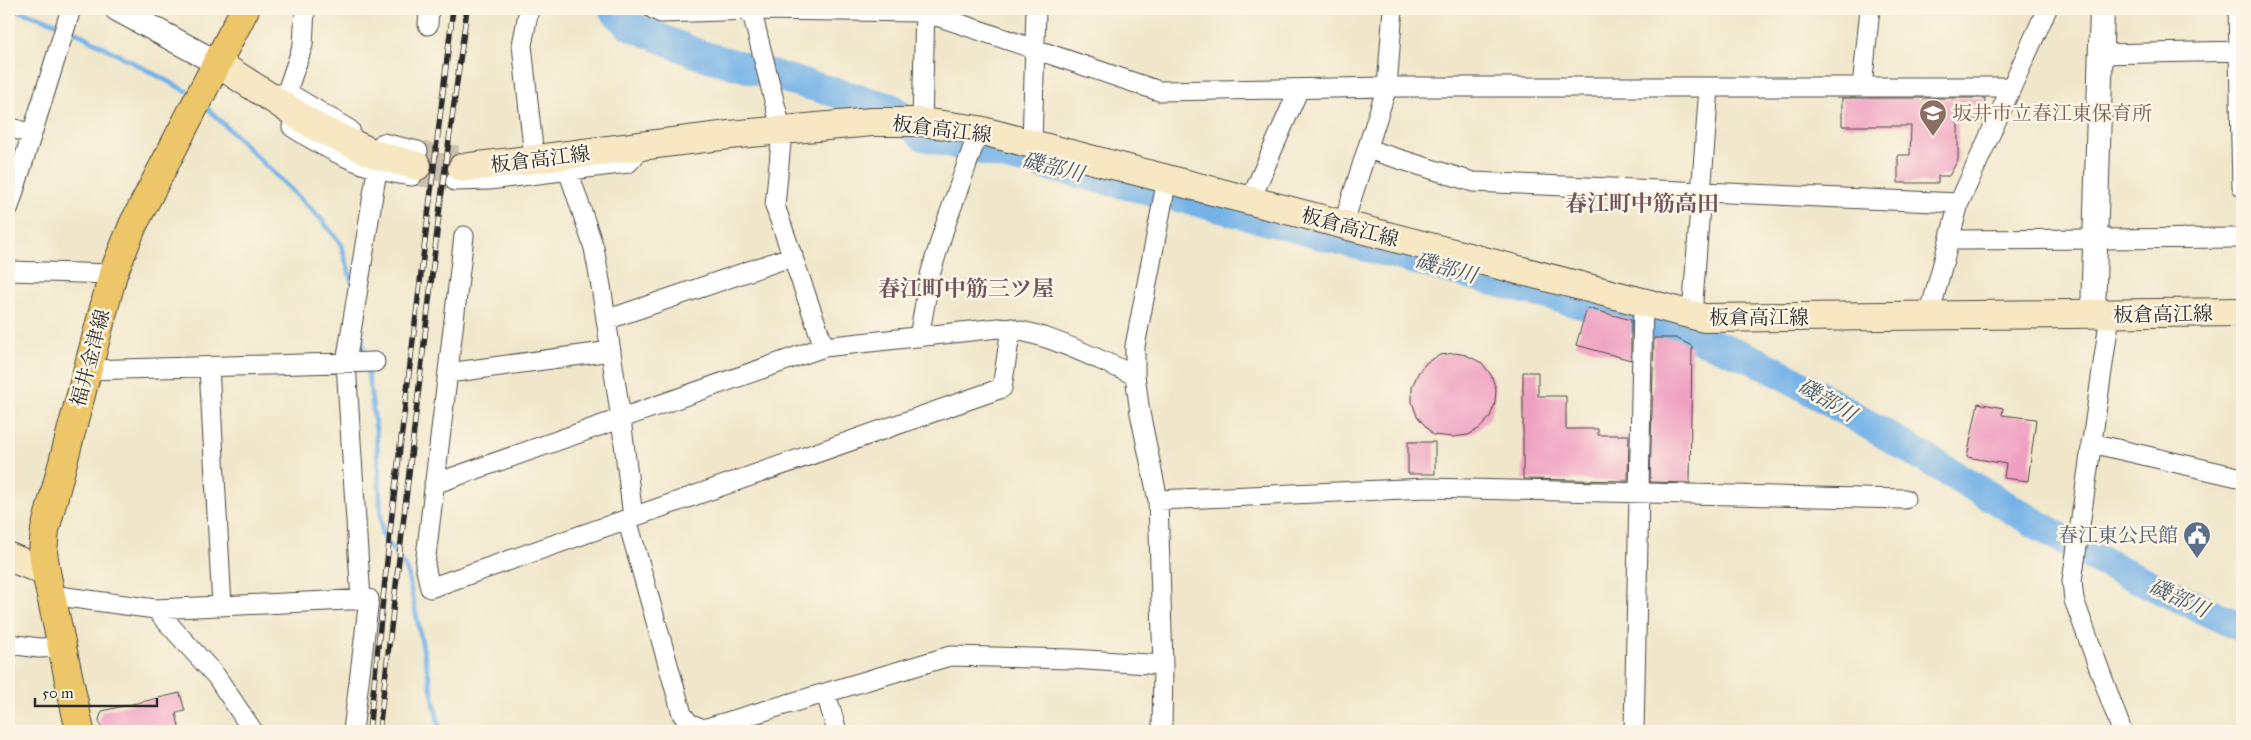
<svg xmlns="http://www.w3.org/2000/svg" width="2251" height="740" font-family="'IM FELL Great Primer','Noto Serif JP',serif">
<rect width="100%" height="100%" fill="#fcf5e5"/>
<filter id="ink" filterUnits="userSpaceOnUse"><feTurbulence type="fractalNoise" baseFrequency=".02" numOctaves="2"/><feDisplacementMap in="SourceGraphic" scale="10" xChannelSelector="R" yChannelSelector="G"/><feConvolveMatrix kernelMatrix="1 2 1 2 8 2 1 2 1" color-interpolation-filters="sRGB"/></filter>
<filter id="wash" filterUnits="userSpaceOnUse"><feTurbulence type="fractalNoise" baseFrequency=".0096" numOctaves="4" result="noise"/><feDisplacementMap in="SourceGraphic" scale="20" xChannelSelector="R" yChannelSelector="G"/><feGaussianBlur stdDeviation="1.12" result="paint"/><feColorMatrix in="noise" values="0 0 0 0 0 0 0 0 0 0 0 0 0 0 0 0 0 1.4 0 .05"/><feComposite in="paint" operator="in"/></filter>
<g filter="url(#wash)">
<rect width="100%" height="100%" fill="#f0e7cb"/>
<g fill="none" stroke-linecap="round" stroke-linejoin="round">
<!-- stream -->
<path stroke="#74b2e7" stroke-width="5" d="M13 9 62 25
M70 29 186 91
M208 109 320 218 341 244 352 282
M360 327 365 358
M367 366 376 430 382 534 407 570 440 731"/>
<!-- river -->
<path stroke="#74b2e7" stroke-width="30" d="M613 9 629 25 698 54 891 108 923 136 1194 201 1672 328 1752 359 1791 379 2093 557 2242 628"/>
</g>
<g id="blocks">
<!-- building -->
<path fill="#efa0c1" d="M1842 98H1985L1984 120H1958V160L1949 176H1938V183H1898V155H1910L1911 126H1842Z
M1587 308 1631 320V360L1576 345Z
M1654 338H1676L1692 346 1690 483 1650 482Z
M1455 353 1466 355 1482 363 1491 375 1496 389 1495 403 1490 417 1480 428 1468 435 1453 437 1433 435 1417 416 1412 402V387L1418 373 1427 362 1440 355Z
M1523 372H1538V396H1566V429H1598V435H1629L1628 481 1523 479Z
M1978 403 2003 408 2002 415 2036 419 2028 481 2004 478 2006 464 1967 457Z
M1408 442H1435V474H1408Z
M180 693 185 711 176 713 180 731H103L99 720 102 711Z"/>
</g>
</g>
<g filter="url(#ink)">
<use href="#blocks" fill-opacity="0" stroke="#494743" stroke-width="1"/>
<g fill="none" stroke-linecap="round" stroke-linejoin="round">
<!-- minor-tunnel -->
<path stroke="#c9c1ab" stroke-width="19" stroke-dasharray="19 9" stroke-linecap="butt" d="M418 151 458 155
M412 176 455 181"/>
<!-- secondary-tunnel -->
<path stroke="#c9c1ab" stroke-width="28" stroke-dasharray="28 14" stroke-linecap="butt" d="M417 166 462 168"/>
<!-- minor casing -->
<g stroke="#494743" stroke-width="21">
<path id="minor" d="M529 9 522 45 533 148
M653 9 661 13 752 10 925 12 1159 91 1387 87H2011
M751 9 782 132 775 206 824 347
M2238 9 2242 187
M428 25 429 9
M2101 54 2242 51
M1862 87 1870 9
M265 94H290L350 130
M286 94 303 45 305 9
M922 122 925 9
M9 127 31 134
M292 127C329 151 367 171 412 176
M383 143 418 151
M1032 144 1036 9
M1367 149 1473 182 1959 203
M568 170 594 248 601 286 621 419 633 517
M455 181 489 180 628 163 644 146 641 144
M1250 201 1299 89
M9 207 71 9
M1343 225 1387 87 1393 9
M464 236 425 565 430 588 1002 388 1011 328
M1950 240 2242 238
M9 271 113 274
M1692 315 1709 87
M2110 315 2072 581 2074 600 2122 731
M1929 316 1959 203 2047 9
M606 320 793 256
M919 337 930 275 944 229 979 130
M209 367 222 606
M86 370 375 362
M448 373 611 351
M2091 443 2242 478
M434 484 824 347 998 328C1043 330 1093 358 1135 375
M1158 500 1427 488 1905 499
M627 519 682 714 689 723 703 729 950 656 1072 659 1163 665
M51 595 155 609 369 599 353 731
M361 600 346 363 377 170
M155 609 216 676 253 731
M9 644 39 648 62 647
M826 694 837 731
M1162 731 1163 665 1158 500 1140 413 1135 375V346L1167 179
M1634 731 1643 303"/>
</g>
<!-- tertiary casing -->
<g stroke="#494743" stroke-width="26">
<path id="tertiary" d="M117 9 217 63
M2093 315 2102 9"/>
</g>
<!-- secondary casing -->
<g stroke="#494743" stroke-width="30">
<path id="secondary" d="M217 63 318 128 377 155 417 166
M462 168 729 135 872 122H922L979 130 1032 144 1704 318 2242 312
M9 557 46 572"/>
</g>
<!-- primary casing -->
<g stroke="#494743" stroke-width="30">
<path id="primary" d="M80 731 46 572 43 552 45 530 113 274 133 225 245 9"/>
</g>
<!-- minor -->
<use href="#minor" stroke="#fff" stroke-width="19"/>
<!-- tertiary -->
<use href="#tertiary" stroke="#fff" stroke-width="24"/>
<!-- secondary -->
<use href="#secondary" stroke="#f7e8c3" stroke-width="28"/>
<!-- primary -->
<use href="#primary" stroke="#ecc669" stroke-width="28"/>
<!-- rail casing -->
<g stroke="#2b2b2b" stroke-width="5.5">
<path id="rail" d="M369 731 392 514 453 9
M379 731 440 206 467 9"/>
</g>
<!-- rail -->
<use href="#rail" stroke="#fcf5e5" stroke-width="4" stroke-dasharray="11" stroke-linecap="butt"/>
</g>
</g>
<!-- icons -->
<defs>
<g id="school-pin" transform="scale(1.4375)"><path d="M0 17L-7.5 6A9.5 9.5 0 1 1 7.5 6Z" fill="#8d6e63" stroke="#fcf5e5"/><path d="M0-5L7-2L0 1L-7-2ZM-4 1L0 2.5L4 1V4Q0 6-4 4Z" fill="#fff"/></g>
<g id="civic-pin" transform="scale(1.4375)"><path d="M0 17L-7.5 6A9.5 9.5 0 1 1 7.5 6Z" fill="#5c6f8a" stroke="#fcf5e5"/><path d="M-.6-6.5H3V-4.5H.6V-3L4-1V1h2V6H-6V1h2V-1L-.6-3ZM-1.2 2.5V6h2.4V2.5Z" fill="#fff"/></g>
</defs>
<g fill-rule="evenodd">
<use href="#school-pin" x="1933" y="113"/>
<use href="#civic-pin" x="2197" y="535"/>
</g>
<g text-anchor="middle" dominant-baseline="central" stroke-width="5" stroke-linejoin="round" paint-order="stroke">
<!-- education labels -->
<g font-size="20" fill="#785e54" stroke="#fcf5e5" text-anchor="start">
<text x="1952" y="113">坂井市立春江東保育所</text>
</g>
<!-- street labels -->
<g font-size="20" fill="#2b2b2b" stroke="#fcf5e5">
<text transform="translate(942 129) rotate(7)">板倉高江線</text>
<text transform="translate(540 159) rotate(-7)">板倉高江線</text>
<text transform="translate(1350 227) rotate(15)">板倉高江線</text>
<text transform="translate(2163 314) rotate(-1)">板倉高江線</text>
<text x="1759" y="317">板倉高江線</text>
<text transform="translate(90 358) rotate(-75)">福井金津線</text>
</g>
<!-- service labels -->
<g font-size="20" fill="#4e5e75" stroke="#fcf5e5" text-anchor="end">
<text x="2178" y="535">春江東公民館</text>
</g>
<!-- water labels -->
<g font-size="21" font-style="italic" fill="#455a6d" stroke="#fcf5e5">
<text transform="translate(1053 167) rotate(14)">磯部川</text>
<text transform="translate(1446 268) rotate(15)">磯部川</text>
<text transform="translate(1827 400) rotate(31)">磯部川</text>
<text transform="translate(2179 598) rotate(25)">磯部川</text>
</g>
<!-- quarter labels -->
<g font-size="22" font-weight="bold" fill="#705460" stroke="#fcf5e5">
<text x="1642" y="203">春江町中筋高田</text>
<text x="966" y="288">春江町中筋三ツ屋</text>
</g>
</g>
<!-- margin -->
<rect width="2251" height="740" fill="none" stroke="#fcf5e5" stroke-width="30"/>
<!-- scale -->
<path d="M35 698v8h122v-8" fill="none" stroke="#2b2b2b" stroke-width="2.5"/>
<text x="42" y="698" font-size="15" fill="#2b2b2b" stroke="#fcf5e5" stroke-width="4" paint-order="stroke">50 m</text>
</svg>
